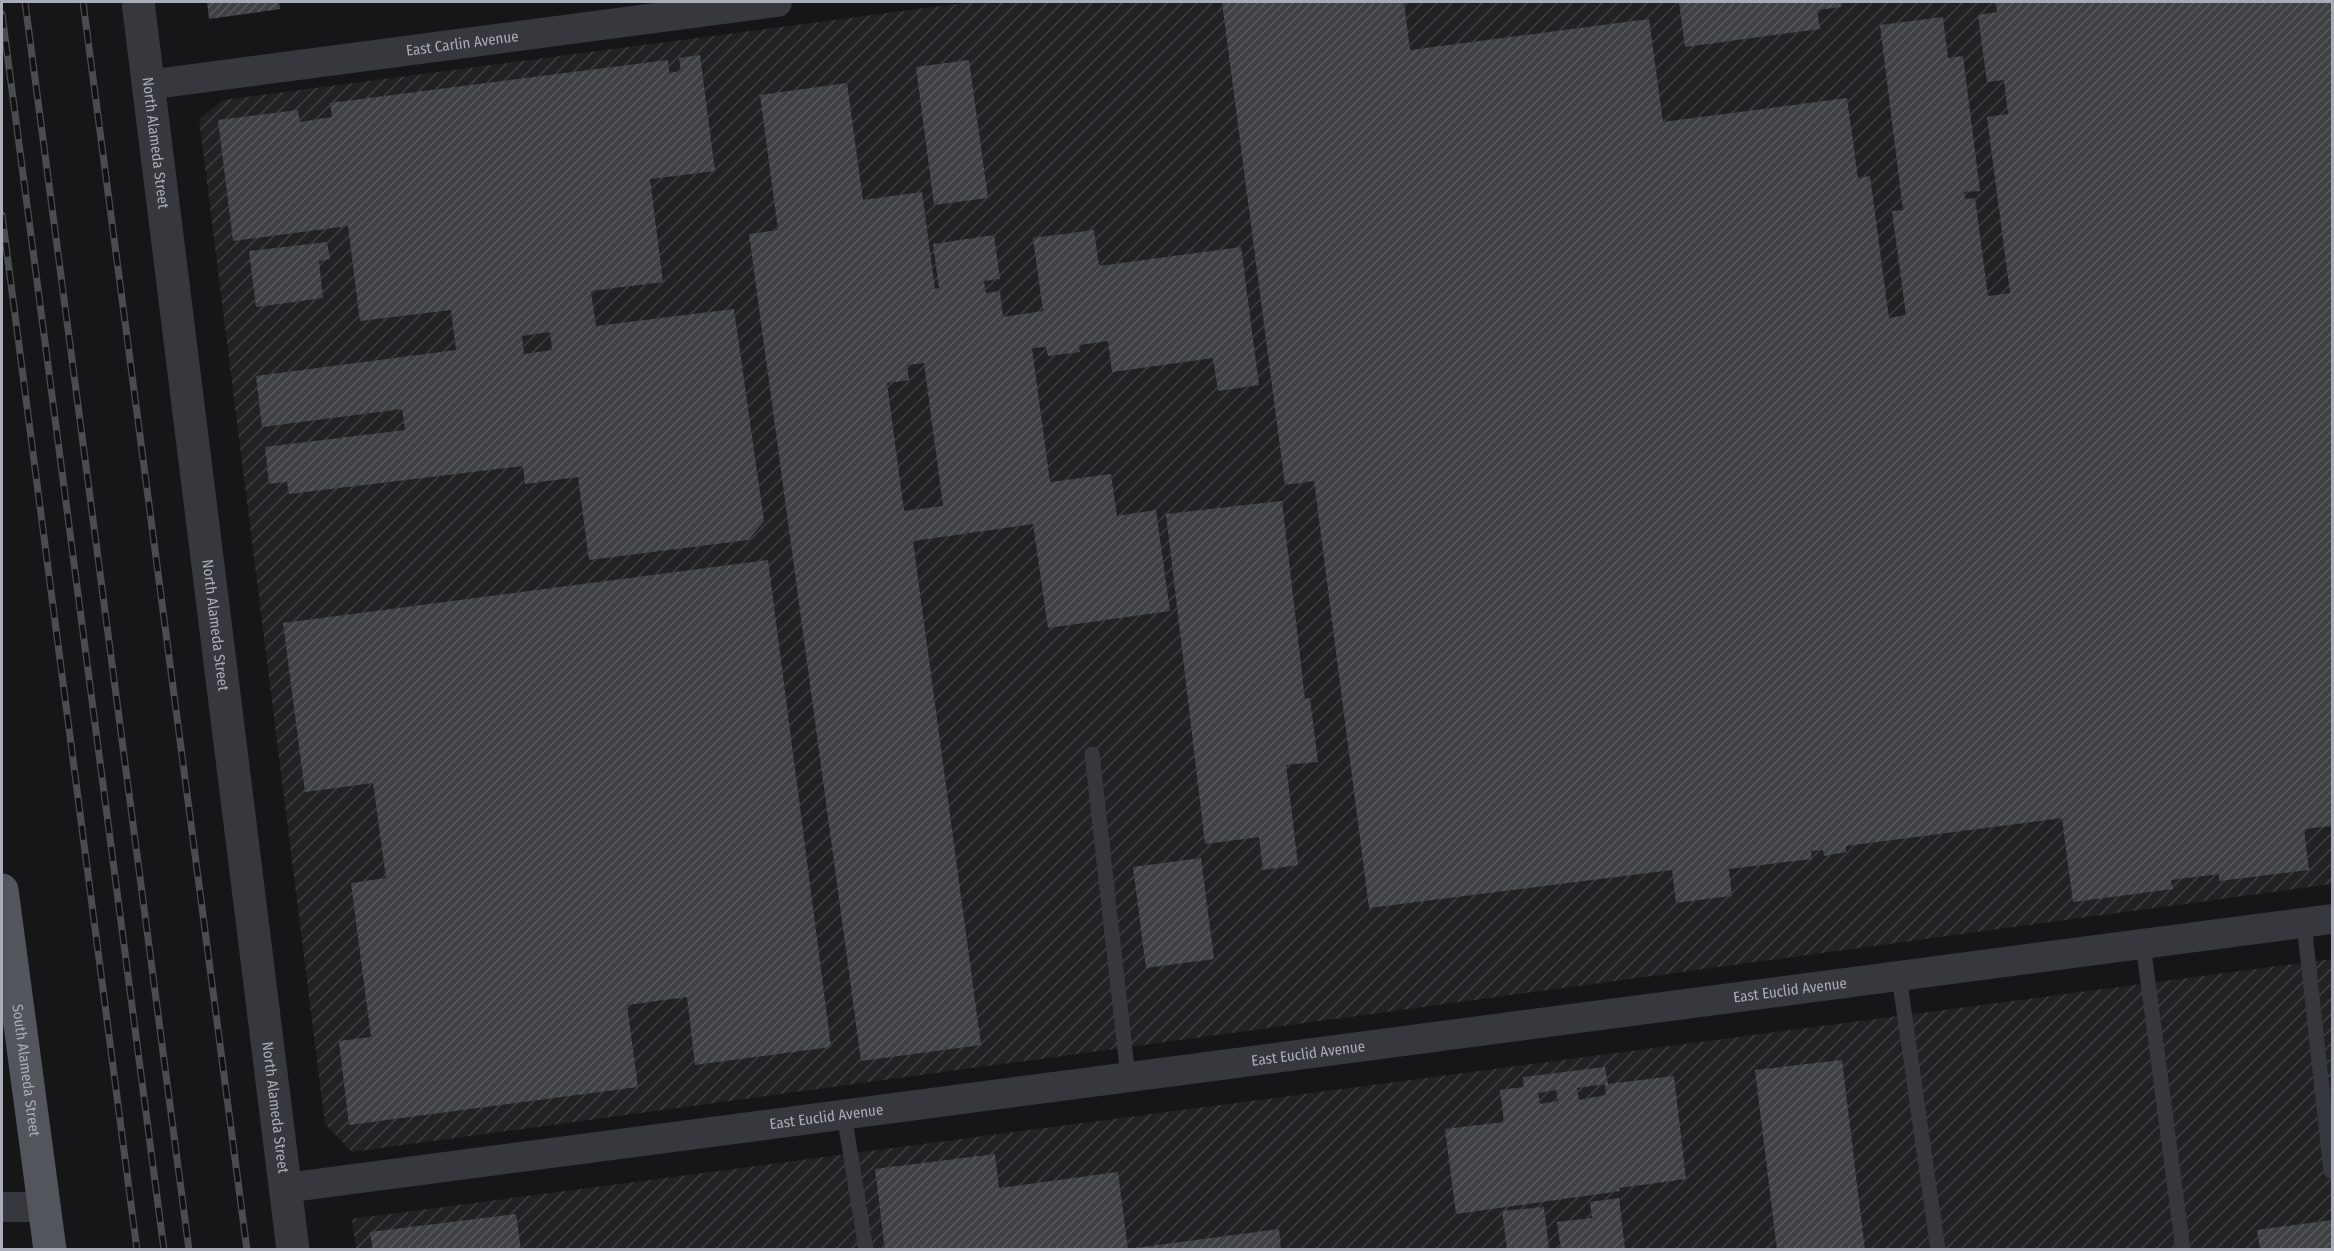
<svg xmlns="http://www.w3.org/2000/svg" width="2334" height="1251" font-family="'Fira Sans Condensed',sans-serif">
<defs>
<pattern id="industrial-furrows" width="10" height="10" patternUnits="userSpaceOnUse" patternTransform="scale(1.5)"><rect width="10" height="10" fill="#222225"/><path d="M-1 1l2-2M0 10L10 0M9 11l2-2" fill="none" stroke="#3f3f43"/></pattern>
<pattern id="building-hatch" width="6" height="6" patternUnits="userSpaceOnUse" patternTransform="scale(1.5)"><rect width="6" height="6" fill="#404145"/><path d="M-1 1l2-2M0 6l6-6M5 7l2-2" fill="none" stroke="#595a5e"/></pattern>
</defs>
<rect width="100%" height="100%" fill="#161618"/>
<!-- industrial -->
<path fill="url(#industrial-furrows)" d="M972 2H2332V884L352 1152 325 1124 199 119 223 100Z
M2332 959V1249L356 1250 352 1219Z"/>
<!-- building -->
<path fill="url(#building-hatch)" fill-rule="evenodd" d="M207 2H279L280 9 209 19Z
M1222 2H1404L1410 50 1649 19 1663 122 1847 98 1858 178 1870 176 1889 318 1906 315 1892 211 1903 210 1880 25 1943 17 1948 58 1963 56 1980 191 1964 192 1965 199 1975 198 1988 296 2010 293 1987 117 2008 114 2004 80 1987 82 1978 15 1997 12 1995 2H2332V826L2304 829 2309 870 2219 881V874L2171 880 2173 889 2073 902 2062 818 1846 846V852L1824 856 1823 850 1811 851 1812 859 1729 869 1732 896 1706 899 1676 903 1672 870 1369 908 1314 481 1285 485Z
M1679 2H1840L1841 7 1817 10 1820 29 1685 47Z
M700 55 715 171 650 179 663 282 591 291 596 326 734 309 764 521 748 540 589 560 578 477 525 484 523 466 289 494 287 482 269 484 265 447 405 430 402 409 262 427 256 376 456 350 451 310 360 321 348 226 233 241 218 120 298 110 300 122 332 117 330 103 668 60 669 73 681 71 679 58ZM550 332 552 350 524 354 522 336Z
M969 60 988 198 934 205 916 67Z
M847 83 863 200 922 192 935 289 939 288 933 244 994 235 1000 279 984 281 986 293 1000 291 1003 317 1043 311 1033 238 1094 230 1099 266 1241 247 1259 385 1218 391 1213 358 1112 372 1108 341 1079 345 1080 352 1048 356 1046 347 1032 348 1050 482 1111 474 1117 516 1156 510 1170 611 1048 628 1033 524 913 541 981 1045 861 1061 749 234 778 230 760 95ZM924 363 943 506 904 511 887 383 909 380 907 365Z
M327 242 330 259 319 261 323 298 256 307 249 251Z
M1282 501 1305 699 1310 698 1318 762 1286 765 1298 865 1263 870 1259 837 1205 844 1166 514Z
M768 560 831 1047 695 1065 687 997 627 1005 638 1087 349 1125 339 1041 371 1037 351 883 386 878 373 783 305 792 283 623Z
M1201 858 1214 959 1146 968 1133 867Z
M1842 1060 1865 1250H1777L1755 1070Z
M1605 1067 1608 1084 1674 1076 1686 1179 1619 1188 1620 1191 1456 1214 1445 1129 1504 1122 1500 1090 1524 1087 1523 1077ZM1605 1084 1606 1095 1579 1100 1577 1088ZM1556 1090 1558 1101 1540 1104 1538 1093Z
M995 1154 999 1188 1118 1172 1128 1250H885L875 1169Z
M1619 1198 1625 1250H1561L1557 1222 1592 1218 1590 1202Z
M1544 1207 1549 1250H1507L1502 1211Z
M516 1214 521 1250H373L370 1232Z
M2332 1220V1250H2260L2257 1230Z
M1279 1229 1281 1250H1135V1248Z"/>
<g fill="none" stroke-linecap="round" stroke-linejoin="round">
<!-- service -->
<path stroke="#37383d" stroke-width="15" d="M1092 754 1128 1077
M2304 923 2331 1171
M2143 944 2183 1250
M1899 976 1938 1250
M844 1114 866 1250"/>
<!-- minor -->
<g stroke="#37383d" stroke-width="30">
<path id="s1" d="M147 85 777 2"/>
<path id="s2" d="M285 1188 2332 919"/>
<path d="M2 1207H45"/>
</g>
<!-- tertiary -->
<path stroke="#37383d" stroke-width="33" id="s3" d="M138 2 293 1250"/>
<!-- primary -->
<path stroke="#53555c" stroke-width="33" id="s4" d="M2 890 50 1250"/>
<!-- rail casing -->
<g stroke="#4a4c52" stroke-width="7">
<path id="rail" d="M25 2 189 1250
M83 2 247 1250
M2 14 164 1250
M2 215 137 1250"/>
</g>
<!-- rail -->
<use href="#rail" stroke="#111113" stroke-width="4.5" stroke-dasharray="14" stroke-linecap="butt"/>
</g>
<g text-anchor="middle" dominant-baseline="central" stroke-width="6" stroke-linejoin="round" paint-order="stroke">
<!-- street labels -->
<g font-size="15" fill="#a8adb8" stroke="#111113">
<text stroke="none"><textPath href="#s1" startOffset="318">East Carlin Avenue</textPath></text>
<text stroke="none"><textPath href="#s3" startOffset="142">North Alameda Street</textPath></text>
<text stroke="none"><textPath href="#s3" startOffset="628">North Alameda Street</textPath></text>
<text stroke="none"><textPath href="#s2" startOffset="1518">East Euclid Avenue</textPath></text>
<text stroke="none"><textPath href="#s2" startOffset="1032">East Euclid Avenue</textPath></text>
<text stroke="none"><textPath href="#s4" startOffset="182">South Alameda Street</textPath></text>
<text stroke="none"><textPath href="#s3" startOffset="1114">North Alameda Street</textPath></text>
<text stroke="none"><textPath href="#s2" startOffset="546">East Euclid Avenue</textPath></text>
</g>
</g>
<!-- border -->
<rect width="2334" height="1251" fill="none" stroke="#a8adb8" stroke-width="6"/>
</svg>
